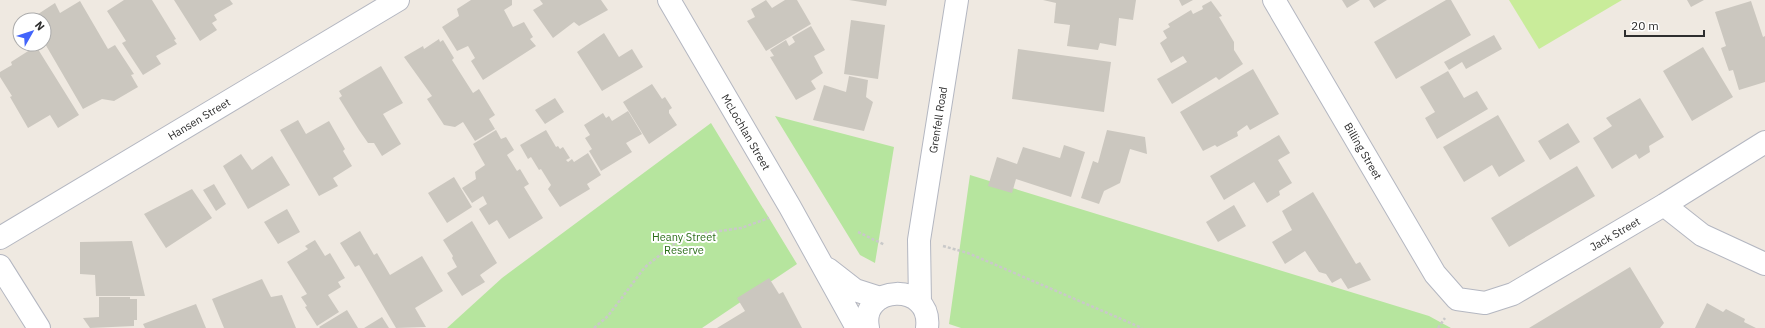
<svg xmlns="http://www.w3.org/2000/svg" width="1765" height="328" font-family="'IBM Plex Sans',sans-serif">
<rect width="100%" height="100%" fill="#efe9e1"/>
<!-- green -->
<path fill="#b6e59e" d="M775 116 894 147 875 263 860 255Z
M711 123 797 264 702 328H447L502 278Z
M970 175 1429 316 1451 328H961L949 324Z"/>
<!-- pitch -->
<path fill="#c9ec9a" d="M1509 0H1622L1539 49Z"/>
<!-- building -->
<path fill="#cbc7bf" d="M124 0H152L176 39 174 40 177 44 156 56 161 64 143 75 122 43 126 41 107 11Z
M174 0H230L233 4 214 15 217 20 212 23 217 30 200 41Z
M471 0H512V5L504 10 513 27 524 22 533 37 530 39 536 46 483 80 471 61 475 58 468 46 457 51 442 27 459 16 457 9Z
M540 0H601L608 10 579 26 574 22 553 38 533 10 543 4Z
M766 0 772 8 785 0H797L811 24 766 51 747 21 755 17 751 9Z
M849 0H887L886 6Z
M1043 0H1136L1133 20 1119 18 1116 46 1100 43 1098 50 1067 46 1070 25 1054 23 1056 3Z
M1179 0H1193L1182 6Z
M1342 0H1360L1347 8Z
M1369 0H1387L1374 8Z
M1446 0H1451L1471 35 1396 79 1374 42Z
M1687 0H1704L1691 7Z
M80 1 108 49 115 45 134 74 131 75 138 87 114 101 102 99 83 109 44 42V20H34L32 18 55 3 60 13Z
M1211 1 1222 16 1219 17 1234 42V50L1243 64 1219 80 1216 77 1172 104 1157 79 1187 62 1183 56 1171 63 1160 43 1167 38 1163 31 1170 27 1168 24 1191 10 1193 14 1203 9 1202 6Z
M1751 1 1763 37 1765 36V82L1739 90 1733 70 1729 71 1721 48 1726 46 1715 12Z
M851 20 885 25 878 79 844 74Z
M811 26 825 50 814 56 823 73 811 81 816 89 796 100 770 57 774 56 770 50 786 40 789 46 795 42 792 37Z
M604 33 619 57 632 49 643 67 602 91 577 52Z
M1494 35 1502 49 1466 69 1462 62 1449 70 1444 62Z
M439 39 440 42 443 40 454 58 452 60 473 93 479 89 495 115 489 119 495 129 475 141 463 122 455 127 444 125 427 99 432 96 404 57 423 46 424 49Z
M36 46 79 115 58 128 50 115 28 128 10 97 12 96 0 77V72L12 65 11 62Z
M1703 47 1733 97 1692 121 1663 71Z
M1018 49 1111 62 1104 112 1012 99Z
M381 66 403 103 383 114 401 144 382 156 374 143H368L359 130 339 98 342 96 339 91Z
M1253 69 1279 114 1250 130 1247 125 1237 132 1238 136 1217 147 1215 145 1203 151 1180 112Z
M1448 71 1464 98 1477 91 1488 109 1437 139 1425 118 1435 112 1420 87Z
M849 76 868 80 866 97 873 102 864 131 813 120 824 85 846 92Z
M652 84 662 99 665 97 672 108 669 110V113L677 125 649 144 623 102Z
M555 98 564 112 545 124 535 110Z
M1640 98 1664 137 1649 146 1650 152 1639 159 1636 154 1612 169 1593 138 1612 126 1606 118Z
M628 111 642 134 626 143 632 152 601 171 589 151 592 149 585 138 590 135 584 125 603 113 606 118 609 116 612 121Z
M1498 115 1525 161 1499 177 1492 165 1464 182 1443 147Z
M298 120 306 134 329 121 345 149 343 151 352 166 333 178 338 186 319 196 280 130Z
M1568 123 1580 142 1550 160 1538 141Z
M496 130 501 139 506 137 514 150 507 155 517 171 520 169 529 184 524 187 543 218 509 239 497 220 489 225 479 209 487 204 483 196 472 203 462 188 476 179 475 172 485 165 473 144Z
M546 130 556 147 558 146 560 149 563 147 570 158 566 160 568 162 572 159 574 162 588 153 601 175 587 184 590 189 560 207 548 189 551 185 541 169 539 170 531 157 528 159 520 145Z
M1107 130 1145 137 1147 154 1130 149 1120 183 1104 191 1099 204 1081 198 1093 161 1098 163Z
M1279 135 1290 153 1278 160 1292 183 1279 191 1280 195 1267 203 1254 182 1224 200 1210 176Z
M1064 145 1085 152 1071 197 1016 179 1012 193 988 186 997 157 1017 164 1023 147 1060 158Z
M241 154 252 170 272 156 290 185 248 209 223 166Z
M1577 166 1595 196 1509 247 1491 218Z
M454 177 472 207 447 223 428 193Z
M214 184 226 204 216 211 203 190Z
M192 189 212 218 166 248 144 214Z
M1313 192 1356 264 1360 262 1371 280 1348 289 1341 278 1332 283 1326 274 1319 272 1305 251 1285 264 1272 242 1292 230 1282 211Z
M1234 205 1246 226 1218 242 1206 222Z
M287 209 300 232 278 244 264 222Z
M472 221 497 263 480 275 485 282 462 296 447 273 457 267 452 258 453 256 443 240Z
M360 231 374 255 377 253 390 275 422 256 443 291 415 308 426 327 396 328 359 265 355 267 340 243Z
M315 240 325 256 330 253 345 278 338 282 341 287 328 295 339 312 317 326 305 307 307 306 301 297 307 294 287 262 308 249 305 246Z
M132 241 145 296H96L95 275 80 274V242Z
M1630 267 1664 323 1660 328H1529Z
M769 278 779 294 783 292 802 328H717L745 311 737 298Z
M262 279 271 297 282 295 296 328H224L212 299Z
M99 297H130V299H137V320H134V326L90 328 83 318 99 317Z
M1707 303 1723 312 1726 309 1745 319 1744 322 1756 328H1695Z
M196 304 206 328H145L143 324Z
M347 310 358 328H320L319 327Z
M382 317 389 328H364Z"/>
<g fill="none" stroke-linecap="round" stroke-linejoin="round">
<!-- street casing -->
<g stroke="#b4b7c1" stroke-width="24">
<path id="street" d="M669 0 790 207 857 328
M1274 0 1435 274 1457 299 1485 303 1513 294 1664 205 1765 142
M1664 205 1702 235 1765 264
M0 238 398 0
M0 266 39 328
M828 269 855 290 880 298"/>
</g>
<!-- secondary casing -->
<g stroke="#b4b7c1" stroke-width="24">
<path id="secondary" d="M920 303 919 240 957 0
M868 328C859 284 933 281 927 328"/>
</g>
<!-- path -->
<path stroke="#c9c9c9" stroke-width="2.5" stroke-dasharray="3 2" stroke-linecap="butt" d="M858 232 885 245
M943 246 968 253 1142 328
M594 328 608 316 645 267 684 236 741 228 769 218
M1438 328 1445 318"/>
<!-- street -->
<use href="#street" stroke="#fff" stroke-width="22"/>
<!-- secondary -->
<use href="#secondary" stroke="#fff" stroke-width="22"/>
</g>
<g text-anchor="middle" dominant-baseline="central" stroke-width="4" stroke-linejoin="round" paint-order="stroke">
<!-- street labels -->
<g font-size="11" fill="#2e2e2e" stroke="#fff">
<text transform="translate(199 119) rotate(-31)">Hansen Street</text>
<text transform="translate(938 120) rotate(-81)">Grenfell Road</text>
<text transform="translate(746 132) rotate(60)">McLochlan Street</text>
<text transform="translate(1363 151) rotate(60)">Billing Street</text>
<text transform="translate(1615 234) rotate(-30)">Jack Street</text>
</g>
<!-- park labels -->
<g font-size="11" fill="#2c6e1b" stroke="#fff">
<text x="684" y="237">Heany Street<tspan x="684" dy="13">Reserve</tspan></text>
</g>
</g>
<!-- north arrow -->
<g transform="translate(32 32) rotate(51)"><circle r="19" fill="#ffffff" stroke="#ababab"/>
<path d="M0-3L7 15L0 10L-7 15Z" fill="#4264fb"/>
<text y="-6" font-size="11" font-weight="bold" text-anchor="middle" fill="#2e2e2e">N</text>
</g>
<!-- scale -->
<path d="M1625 30v6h79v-6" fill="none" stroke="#2e2e2e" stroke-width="2"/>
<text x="1631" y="30" font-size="12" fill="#2e2e2e" stroke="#ffffff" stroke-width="3" paint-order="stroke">20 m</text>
</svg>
